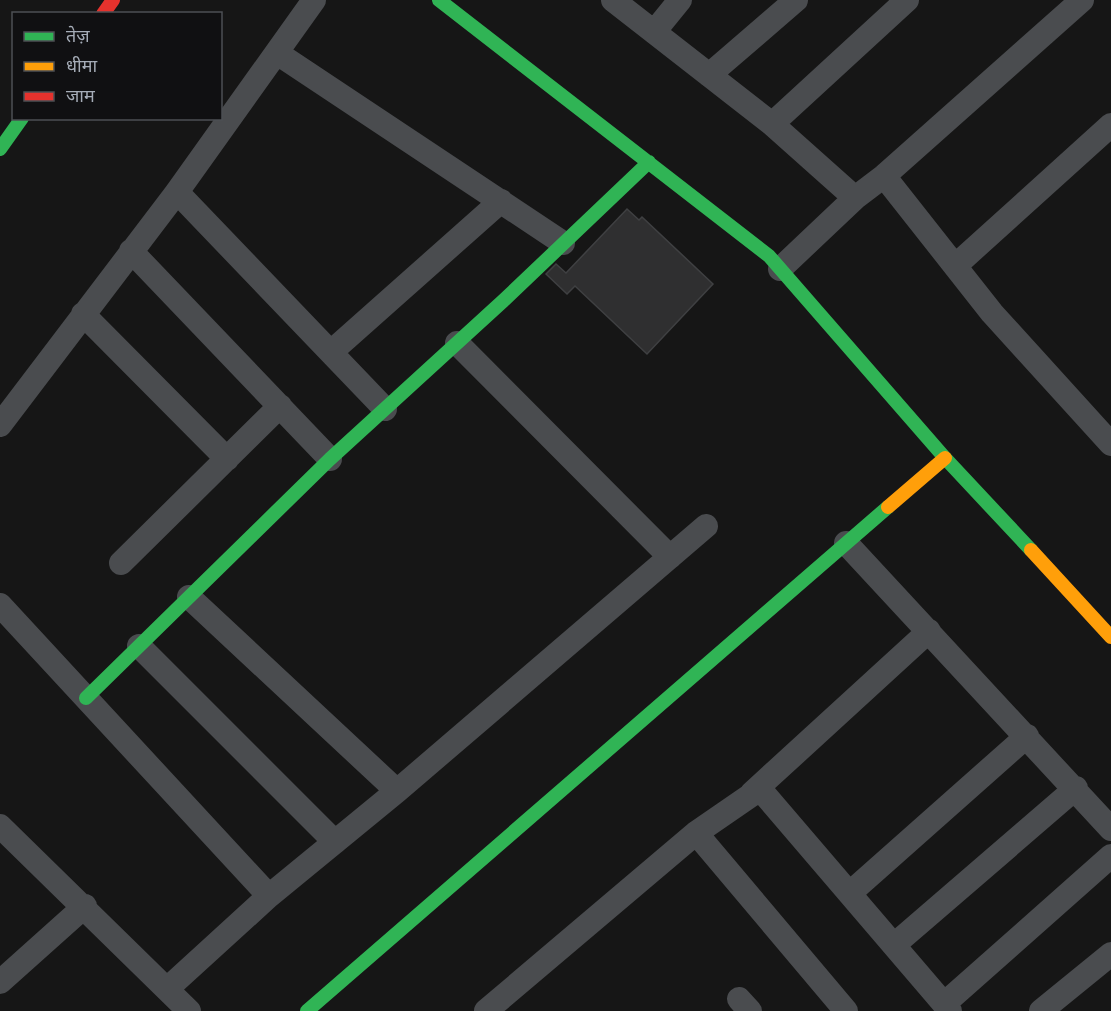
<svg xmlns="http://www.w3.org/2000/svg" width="1111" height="1011" font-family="'Noto Sans','Noto Sans Devanagari',sans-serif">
<rect width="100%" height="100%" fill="#161616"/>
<!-- building -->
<path fill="#2f2f30" stroke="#3f4042" stroke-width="1.5" d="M627 209 639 220 642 217 713 284 647 354 575 286 567 294 546 274 556 264 566 273Z"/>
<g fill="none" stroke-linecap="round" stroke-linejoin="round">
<!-- street -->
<path stroke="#4a4c4f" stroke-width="24" d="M613 0 772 124 855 198
M654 32 680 0
M277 53 563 243
M709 75 796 0
M772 124 907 0
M884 176 992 313 1111 444
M177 192 385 409
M131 251 330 459
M955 266 1111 125
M780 269 855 198 884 176 1082 0
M83 314 227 459
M457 343 670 557
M331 352 501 201
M0 425 177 192 314 0
M846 543 1111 829
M121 563 280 406
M189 597 397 791
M0 605 269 896
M139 646 335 842
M752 793 929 631
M0 826 189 1011
M696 833 846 1011
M850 893 1027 736
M894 945 1076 788
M0 982 85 906
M167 989 269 896 397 791 706 526
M739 999 750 1011
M944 1004 1111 856
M486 1011 696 833 757 791 766 796 950 1011
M1041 1011 1111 954"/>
<!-- fast -->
<path stroke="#30b455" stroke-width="14" d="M439 0 769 256 945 458 1031 550
M0 149 22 118
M86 698 330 459 503 301 649 162
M307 1011 888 507"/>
<!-- slow -->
<path stroke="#ff9f0a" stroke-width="14" d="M888 507 945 458
M1031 550 1111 637"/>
<!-- jam -->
<path stroke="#e5322d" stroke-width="14" d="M103 14 113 0"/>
</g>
<!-- legend -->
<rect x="12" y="12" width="210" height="108" fill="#101012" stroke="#4c4f54" stroke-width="1.5"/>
<rect x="24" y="32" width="30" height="9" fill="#30b455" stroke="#4c4f54" stroke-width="1.5"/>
<text x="66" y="42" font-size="18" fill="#a6adb8">तेज़</text>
<rect x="24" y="62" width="30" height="9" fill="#ff9f0a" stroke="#4c4f54" stroke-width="1.5"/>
<text x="66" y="72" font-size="18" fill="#a6adb8">धीमा</text>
<rect x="24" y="92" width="30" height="9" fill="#e5322d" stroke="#4c4f54" stroke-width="1.5"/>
<text x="66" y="102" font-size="18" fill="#a6adb8">जाम</text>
</svg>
